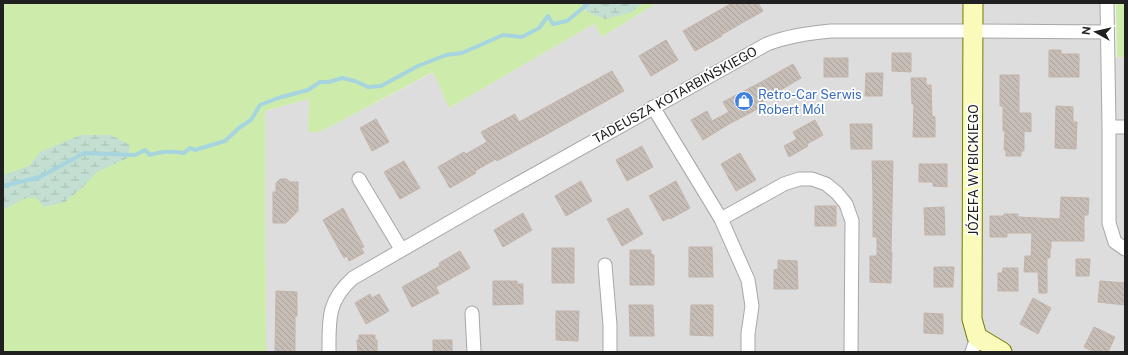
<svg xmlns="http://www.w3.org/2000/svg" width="1128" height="355" font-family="'Public Sans',sans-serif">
<defs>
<pattern id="wetland-marsh" width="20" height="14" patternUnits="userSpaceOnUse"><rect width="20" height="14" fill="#c3dfd2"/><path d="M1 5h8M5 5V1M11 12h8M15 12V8" fill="none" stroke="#a7bfb4"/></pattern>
<pattern id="building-back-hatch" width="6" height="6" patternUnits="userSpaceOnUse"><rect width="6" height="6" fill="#c6bdb6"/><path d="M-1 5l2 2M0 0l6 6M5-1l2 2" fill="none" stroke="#aaa29c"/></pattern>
</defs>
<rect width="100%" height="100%" fill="#f1ede7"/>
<!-- residential -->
<path fill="#dedddd" d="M657 3H1102L1099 36 1103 58 1125 57V352H266L265 111 309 99 308 132H320L434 72 449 108 594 24 602 37Z"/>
<!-- grass -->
<path fill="#cdecac" d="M3 3H657L602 37 594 24 449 108 433 72 320 132H308L309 99 265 111 266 352H3Z
M1116 3H1125V57H1117Z"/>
<!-- wetland -->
<path fill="url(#wetland-marsh)" d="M582 3H643L630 13 605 19 587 12Z
M81 135H111L130 145 128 158 97 172 84 186 65 202 44 207 35 197 23 199 3 210V175L29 166 40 152Z"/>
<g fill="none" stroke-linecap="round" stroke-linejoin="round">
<!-- stream -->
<path stroke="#a6d4df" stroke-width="4" d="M3 186 40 177 84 153 135 155 145 150 150 155C161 151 173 151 184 153L190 148 195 150 225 141 239 128 251 120 260 105 278 98 308 90 320 82H329L342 78 355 81 368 87 381 86 418 66 446 55 462 53 503 35 522 37 539 28 548 16 553 24 567 21 589 3"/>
</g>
<!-- building -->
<path fill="url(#building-back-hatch)" stroke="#c3b4a9" d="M732 3H758L763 11 721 35 722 36 695 51 683 31Z
M666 40 678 60 651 76 639 56Z
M1049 50H1061V54H1079V77H1049Z
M892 53H911V72L892 71Z
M824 58H848V77H824Z
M793 64 801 78 762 101 765 105 729 124 703 140 691 120 707 111 712 121 729 112 723 102 763 81Z
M612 71 624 91 549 133 497 161 496 159 475 171 476 173 450 188 438 167 464 152 466 154 487 142 481 132 515 114 519 122Z
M866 73H883L882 96H865Z
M1000 75H1019V113H1031V132L1024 131V151H1021V156H1006V150H1004L1005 131H1003V106H1000Z
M911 78H926V85H931L932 116 935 117V137H913L914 104H912Z
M1056 106 1073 107V122H1077L1076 149 1055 148Z
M376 119 389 142 372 151 360 128Z
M815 120 823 135 807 144 808 146 789 157 784 146 797 139 793 132Z
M850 124H872V149H851Z
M642 146 653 167 627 181 616 160Z
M740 153 756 180 736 191 721 164Z
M404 161 420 188 400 199 384 172Z
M872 161H893L891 252H892L891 283 870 282V256H877V237H873V192Z
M919 164H947V187L933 186V182H919Z
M280 179H287L290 182H298V211L286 223H273V192H276V183Z
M581 181 592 201 566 216 555 196Z
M676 181 690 208 670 219 669 218 663 221 649 196Z
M1061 197 1089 198 1088 215H1084V241H1051V249H1050V258H1047V293H1039L1038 272H1024L1025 256H1031L1032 233H1007V237H990V216H1004V214H1018V217L1060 219Z
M815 206H836V226H815Z
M944 207 945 235H925L924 208Z
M343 208 364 247 361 248 364 253 349 261 347 256 344 258 323 220Z
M628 208 643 234 622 246 607 219Z
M523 213 532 230 503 247 494 230Z
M689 247H712L713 277H689Z
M552 248H574V283H552Z
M630 250H651V254L654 255V285H630Z
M460 251 470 268 436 287 439 293 412 307 402 287 440 266 439 263Z
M1076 259H1090L1089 276H1076Z
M778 260 797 261 798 289H774V270L778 269Z
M934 267H954L953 287H934Z
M1003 268H1018V291H998V273H1002Z
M493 281H517V284H523V304L493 305Z
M1100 281 1125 283V305L1098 302Z
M276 291 297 292V316H295V352H275Z
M370 294 372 298 379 294 389 311 366 324 355 303Z
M1033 298 1051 308 1038 334 1020 324Z
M629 305H653L654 336H630Z
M691 305H713V336L690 335Z
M556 311H579L578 341 556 340Z
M924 313 943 314V334L924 333Z
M1094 327 1115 337 1108 352H1094L1084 347Z
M359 335H375V340H377V352H358L357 340H359Z
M433 340H452V352H433Z"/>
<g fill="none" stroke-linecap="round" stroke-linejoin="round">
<!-- street casing -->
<g stroke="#a7a7a7" stroke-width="15">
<path id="street" d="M1107 3 1109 127V223L1115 242 1125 249
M653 107 721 219 748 280 752 306 748 334V352
M1109 127H1125
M359 179 401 249
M721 219 784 184 799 179H812L826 184 837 193 846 204 852 221 851 352
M605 265 610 325V352
M472 313 474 352
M329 352C329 320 327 301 353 278L485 202 767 44C788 36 808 33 831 31H973L1107 32
M972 352 977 337"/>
</g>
<!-- secondary casing -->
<g stroke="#737c02" stroke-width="21">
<path id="secondary" d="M973 3 972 319 977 337 1002 352"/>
</g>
<!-- street -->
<use href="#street" stroke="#fff" stroke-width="13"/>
<!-- secondary -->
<use href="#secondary" stroke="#fafbbb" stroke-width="19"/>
</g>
<!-- icons -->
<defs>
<g id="shop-disc" transform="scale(1)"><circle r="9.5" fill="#3f7fe0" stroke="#fff"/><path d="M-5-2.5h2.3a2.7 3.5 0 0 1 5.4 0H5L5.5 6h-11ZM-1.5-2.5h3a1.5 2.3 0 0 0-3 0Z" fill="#fff"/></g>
</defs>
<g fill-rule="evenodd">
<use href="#shop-disc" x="744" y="101"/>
</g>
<g text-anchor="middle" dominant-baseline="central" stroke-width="3.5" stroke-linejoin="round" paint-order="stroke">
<!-- shop labels -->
<g font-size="13" fill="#366cbe" stroke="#fff" text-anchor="start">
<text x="758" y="94">Retro-Car Serwis<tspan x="758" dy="15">Robert Mól</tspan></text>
</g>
<!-- street labels -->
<g font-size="13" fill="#202020" stroke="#fff">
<text transform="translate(675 95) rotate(-29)">TADEUSZA KOTARBIŃSKIEGO</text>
<text transform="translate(973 170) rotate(-90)">JÓZEFA WYBICKIEGO</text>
</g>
</g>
<!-- border -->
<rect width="1128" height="355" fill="none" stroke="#202020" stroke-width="8"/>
<!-- north arrow -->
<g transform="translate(1096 32) rotate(278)" stroke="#ffffff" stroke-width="3" paint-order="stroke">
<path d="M0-3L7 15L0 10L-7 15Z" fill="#202020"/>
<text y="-6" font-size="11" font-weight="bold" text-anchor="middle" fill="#202020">N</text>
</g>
</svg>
